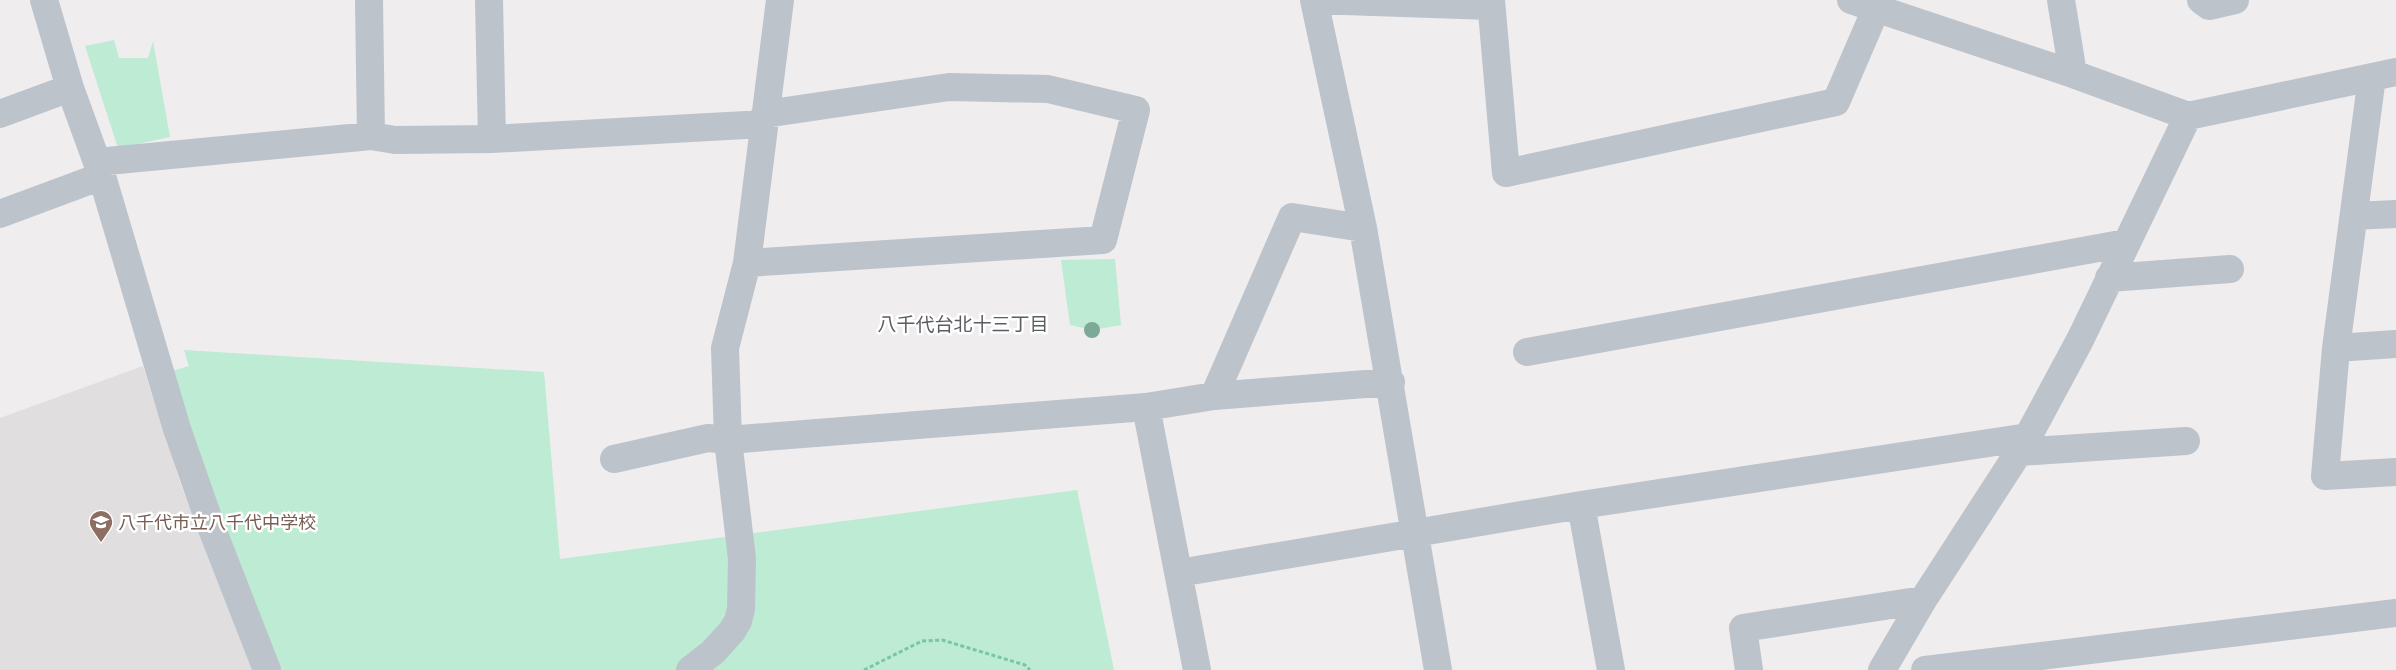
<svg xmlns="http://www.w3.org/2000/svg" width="2396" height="670" font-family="Commissioner,'Noto Sans JP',sans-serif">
<rect width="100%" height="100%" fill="#efeded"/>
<!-- education -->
<path fill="#e0dede" d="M143 366 180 482 252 670H0V418Z"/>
<!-- green -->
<path fill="#bdebd3" d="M114 40 119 58H148L153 41 170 137 118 148 85 46Z
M1115 259 1121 325 1092 330 1070 325 1061 260Z
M184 350 544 372 560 559 1077 490 1114 670H281C242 571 203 473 172 371L189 366Z"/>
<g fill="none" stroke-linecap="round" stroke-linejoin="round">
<!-- path -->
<path stroke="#78c6a7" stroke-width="3" stroke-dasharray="4 2.5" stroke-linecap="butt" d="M864 670 922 641 942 640 1025 665 1030 670"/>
<!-- minor -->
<path stroke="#bcc3cb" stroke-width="28" d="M44 0 70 88 102 176 177 429 212 529 267 670
M369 0 371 136
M489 0 492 139
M1314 0 1363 228 1438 670
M1314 0 1491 6
M1491 0 1506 173 1836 102 1876 9
M1851 0 2073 74 2188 116 2396 72
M2061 0 2073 74
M2201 0 2209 6 2235 0
M2372 77 2336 348 2325 476 2396 472
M0 114 70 88
M97 162 371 136 395 140 492 139 764 124
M0 214 102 176
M2354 216 2396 214
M747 263 1103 240 1136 110 1048 89 949 87 765 114
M2109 278 2230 269
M2336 348 2396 344
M1527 352 2126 243
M1214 396 1292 217 1363 228
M1146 407 1197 670
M2019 452 2186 441
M614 459 708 438 728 440 1146 407 1214 396 1391 382
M1581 505 1611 670
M1179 573 1581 505 2028 437
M690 670 713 652 732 631 738 621 741 609 742 559 728 440 725 348 747 263 780 0
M1749 670 1743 628 1923 600
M1882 670 1923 600 2024 444 2080 340 2188 116
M1925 670 2396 613"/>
</g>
<!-- trees -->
<circle fill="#7caa97" cx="1092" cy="330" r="8"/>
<!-- icons -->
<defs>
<g id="school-pin" transform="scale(1.25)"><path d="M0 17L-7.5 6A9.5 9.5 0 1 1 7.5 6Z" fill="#8d6e63" stroke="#fff"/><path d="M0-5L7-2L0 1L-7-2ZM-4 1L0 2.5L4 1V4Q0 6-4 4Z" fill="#fff"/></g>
</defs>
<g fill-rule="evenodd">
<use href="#school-pin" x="101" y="522"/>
</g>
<g text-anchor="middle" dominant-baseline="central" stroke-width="5" stroke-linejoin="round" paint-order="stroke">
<!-- education labels -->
<g font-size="18" fill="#785e54" stroke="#fff" text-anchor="start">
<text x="118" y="522">八千代市立八千代中学校</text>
</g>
<!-- neighbourhood labels -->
<g font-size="19" fill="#5a5d61" stroke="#fff">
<text x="963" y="323">八千代台北十三丁目</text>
</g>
</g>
</svg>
